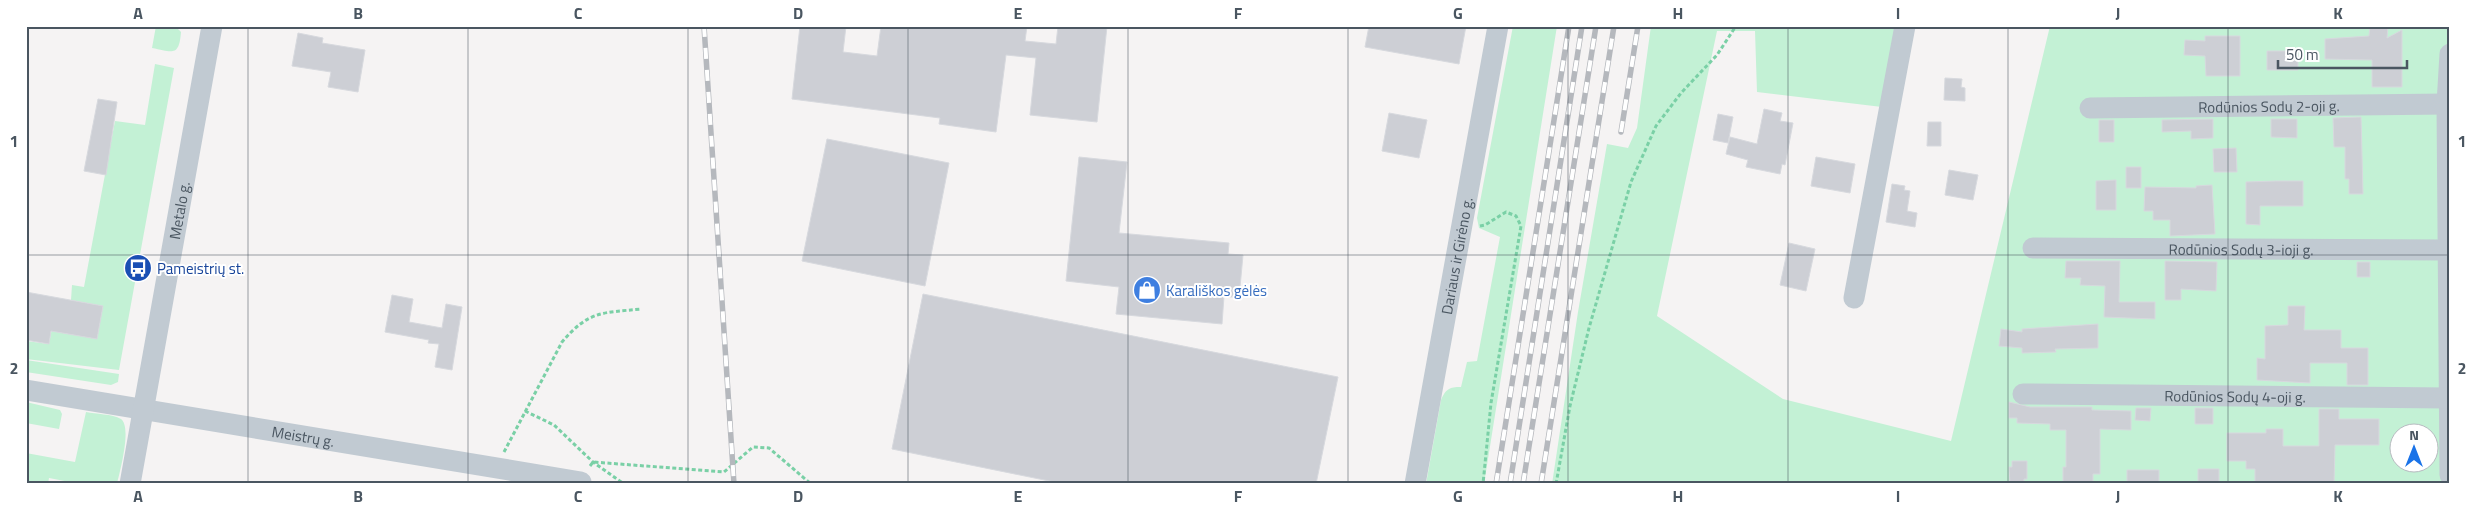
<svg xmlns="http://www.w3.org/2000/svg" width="2476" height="510" font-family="'Titillium Web',sans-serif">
<rect width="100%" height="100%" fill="#f5f3f3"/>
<!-- green -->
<path fill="#c3f1d5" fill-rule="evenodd" d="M156 26C165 26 175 24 181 32 179 57 173 52 152 48Z
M1513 26H1557L1484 484H1426L1441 400C1446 389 1449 387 1461 387L1467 362 1477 361 1500 237 1479 228 1477 218Z
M1651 26H1897L1882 107 1757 92 1755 31H1717L1657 316 1783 399 1951 441 2050 26H2450V484H1552L1578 312 1607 144 1628 148 1637 128ZM2398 432H2428V462H2398Z
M155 64 174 68 119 370 26 359V341L49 344 52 328 57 332 97 339 103 306 71 300 72 285 84 287 115 121 145 125Z
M26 360 119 374 118 382 111 385 26 372Z
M26 402 60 410 62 414 59 429 26 423Z
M86 412C96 414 112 414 121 419 132 427 120 471 117 484H80L49 478 48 484H26V453L75 462Z"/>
<!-- building -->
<path fill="#cdcfd5" stroke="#d7d9de" d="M800 26H846L843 52 877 56 881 26H1027L1025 41 1056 44 1058 26H1107L1097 122 1030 115 1036 58 1006 55 996 132 939 124 940 118 792 99Z
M1369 26H1466L1459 64 1365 47Z
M2370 26H2388L2387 38 2402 30V87H2372V60L2325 59V39L2369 36Z
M298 33 323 38 322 43 365 50 358 92 328 87 331 72 292 66Z
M2205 36H2240V76H2206L2205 56 2184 55 2185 40 2205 41Z
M2267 51H2298V70H2267Z
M1945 78 1962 79 1961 87 1965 88V101L1944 100Z
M98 99 117 102 106 175 84 171Z
M1764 109 1782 113 1780 121 1793 123 1785 165 1782 164 1780 174 1746 167 1748 160 1726 154 1730 137 1757 144Z
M1389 113 1427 120 1419 158 1382 151Z
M1718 114 1733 117 1728 143 1713 140Z
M2361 117 2363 194H2349V179H2345V147H2334L2333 118Z
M2213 119V138L2191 139V131L2162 132V120Z
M2271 119H2297V138L2271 137Z
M2099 120H2114V142H2099Z
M1928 122H1941V146H1927Z
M827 139 949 163 925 286 802 261Z
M2236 148 2237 172H2214L2213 149Z
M1079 157 1127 162 1119 233 1229 243 1228 254 1243 255 1239 298 1224 296 1222 324 1116 314 1119 287 1066 281Z
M1816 157 1855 164 1850 193 1811 186Z
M2126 167H2141V188H2126Z
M1949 170 1978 175 1973 200 1945 195Z
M2116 180V210H2096V181Z
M2276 181H2303V206H2260V225L2246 224V182Z
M1892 184 1905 186 1904 190 1910 191 1907 211 1917 213 1915 227 1886 222Z
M2212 185 2215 234 2170 236V220H2153V211H2144L2145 187 2196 188V186Z
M1789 243 1815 249 1806 291 1780 285Z
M2066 261H2120L2119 302H2155V319L2104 317 2105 286 2080 285 2081 278H2065Z
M2165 261 2217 262 2216 291 2181 289V300H2165Z
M2357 262H2370V277H2357Z
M26 292 103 306 97 339 51 331 49 344 26 340Z
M923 294 1338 377 1316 484H1064L892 449Z
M392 295 413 299 409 322 442 328 446 304 462 307 452 370 435 367 439 344 428 343 429 340 385 332Z
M2288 306H2305L2304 330H2341V348H2368V385H2347V363H2310V383L2257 380V358L2265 359V326L2288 325Z
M2098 324V348L2055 349 2056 352 2022 353V348L1999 346 2001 329 2022 332V329Z
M2009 402 2030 407H2092V410L2131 411V430L2100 429V474H2093V484H2063V467H2066V430H2050V424L2017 423V418H2009Z
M2136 408H2151L2150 421 2135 420Z
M2195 408H2213V424H2195Z
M2319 409H2339V419H2379V445H2335L2334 484H2255V469H2246V461H2227V433H2266V429H2283V446H2319Z
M2012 461H2027V479H2024V484H2010L2009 467H2012Z
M2198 469H2219V484H2198Z
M2127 470H2159V484H2127Z"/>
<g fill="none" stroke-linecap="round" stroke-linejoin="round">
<!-- path -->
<path stroke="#7ad0a6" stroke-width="3" stroke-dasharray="4 2.5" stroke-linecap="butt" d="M1480 226 1485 225 1506 212 1516 216 1521 226 1491 403 1483 484
M525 411 554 425 593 462 624 484
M504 452 562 342C589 310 603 313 641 309
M590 466 593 462 724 472 753 447 769 448 811 484
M1556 484 1570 406 1589 328 1631 182 1656 126 1681 93 1717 55 1736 26"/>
<!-- minor -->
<g stroke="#c1cad2" stroke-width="21">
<path d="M2450 54 2447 104 2450 475"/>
<path id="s1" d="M2090 108 2447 104"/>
<path id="s2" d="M2033 248 2448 250"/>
<path d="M1854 298 1905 26"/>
<path id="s3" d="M26 390 581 482"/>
<path id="s4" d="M2023 394 2448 398"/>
<path id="s5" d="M130 484 212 26"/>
<path id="s6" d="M1415 484 1498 26"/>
</g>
<!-- rail casing -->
<g stroke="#b5b8bd" stroke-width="5.5">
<path id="rail" d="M704 26 734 484
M1621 132 1638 26
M1496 484 1569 26
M1510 484 1582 26
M1523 484 1596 26
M1541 484 1614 26"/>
</g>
<!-- rail -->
<use href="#rail" stroke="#fff" stroke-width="4" stroke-dasharray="11" stroke-linecap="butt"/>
</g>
<!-- grid -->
<path fill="none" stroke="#4a5661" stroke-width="1" stroke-opacity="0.55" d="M248 26V484M468 26V484M688 26V484M908 26V484M1128 26V484M1348 26V484M1568 26V484M1788 26V484M2008 26V484M2228 26V484M26 255H2450"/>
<!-- icons -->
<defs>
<g id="bus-disc" transform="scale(1.4375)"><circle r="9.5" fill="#1a4fb4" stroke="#fff"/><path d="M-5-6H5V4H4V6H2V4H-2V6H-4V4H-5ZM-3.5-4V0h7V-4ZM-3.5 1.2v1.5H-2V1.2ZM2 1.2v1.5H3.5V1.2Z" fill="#fff"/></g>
<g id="shop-disc" transform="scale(1.4375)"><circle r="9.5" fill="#3f7fe0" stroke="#fff"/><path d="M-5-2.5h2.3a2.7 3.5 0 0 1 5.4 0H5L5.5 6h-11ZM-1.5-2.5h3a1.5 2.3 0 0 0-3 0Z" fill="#fff"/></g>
</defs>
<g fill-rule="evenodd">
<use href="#bus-disc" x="138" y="268"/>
<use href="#shop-disc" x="1147" y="290"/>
</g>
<g text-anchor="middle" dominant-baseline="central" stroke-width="4" stroke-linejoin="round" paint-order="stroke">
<!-- street labels -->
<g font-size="15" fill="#4a5661" stroke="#fff">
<text stroke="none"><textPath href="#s1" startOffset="179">Rodūnios Sodų 2-oji g.</textPath></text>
<text stroke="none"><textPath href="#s5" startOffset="278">Metalo g.</textPath></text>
<text stroke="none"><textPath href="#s2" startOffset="208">Rodūnios Sodų 3-ioji g.</textPath></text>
<text stroke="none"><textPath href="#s6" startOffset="232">Dariaus ir Girėno g.</textPath></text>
<text stroke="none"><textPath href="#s4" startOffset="212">Rodūnios Sodų 4-oji g.</textPath></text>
<text stroke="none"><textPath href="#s3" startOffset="281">Meistrų g.</textPath></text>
</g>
<!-- transit labels -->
<g font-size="15" fill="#164399" stroke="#fff" text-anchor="start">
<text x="157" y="268">Pameistrių st.</text>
</g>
<!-- shop labels -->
<g font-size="15" fill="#366cbe" stroke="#fff" text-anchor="start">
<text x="1166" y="290">Karališkos gėlės</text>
</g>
</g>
<!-- border -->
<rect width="2476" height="510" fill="none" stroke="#ffffff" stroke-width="55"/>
<!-- north arrow -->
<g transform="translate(2414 448)"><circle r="24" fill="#ffffff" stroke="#b7bbc0"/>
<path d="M0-4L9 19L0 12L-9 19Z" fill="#1a73e8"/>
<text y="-8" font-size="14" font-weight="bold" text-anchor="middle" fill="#4a5661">N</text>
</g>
<!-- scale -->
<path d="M2278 60v8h129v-8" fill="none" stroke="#4a5661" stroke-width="2.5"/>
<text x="2286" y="60" font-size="15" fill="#4a5661" stroke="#ffffff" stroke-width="4" paint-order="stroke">50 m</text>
<rect x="28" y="28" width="2420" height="454" fill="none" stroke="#4a5661" stroke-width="2"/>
<g font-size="16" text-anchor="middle" font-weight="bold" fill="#4a5661">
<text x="138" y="19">A</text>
<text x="358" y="19">B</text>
<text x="578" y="19">C</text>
<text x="798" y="19">D</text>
<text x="1018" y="19">E</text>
<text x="1238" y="19">F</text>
<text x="1458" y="19">G</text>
<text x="1678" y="19">H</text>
<text x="1898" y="19">I</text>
<text x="2118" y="19">J</text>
<text x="2338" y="19">K</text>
<text x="14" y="147">1</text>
<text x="2462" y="147">1</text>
<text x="14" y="374">2</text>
<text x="2462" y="374">2</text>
<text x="138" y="502">A</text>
<text x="358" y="502">B</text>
<text x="578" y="502">C</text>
<text x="798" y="502">D</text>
<text x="1018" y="502">E</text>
<text x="1238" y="502">F</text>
<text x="1458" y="502">G</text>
<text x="1678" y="502">H</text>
<text x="1898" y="502">I</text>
<text x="2118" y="502">J</text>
<text x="2338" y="502">K</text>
</g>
</svg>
